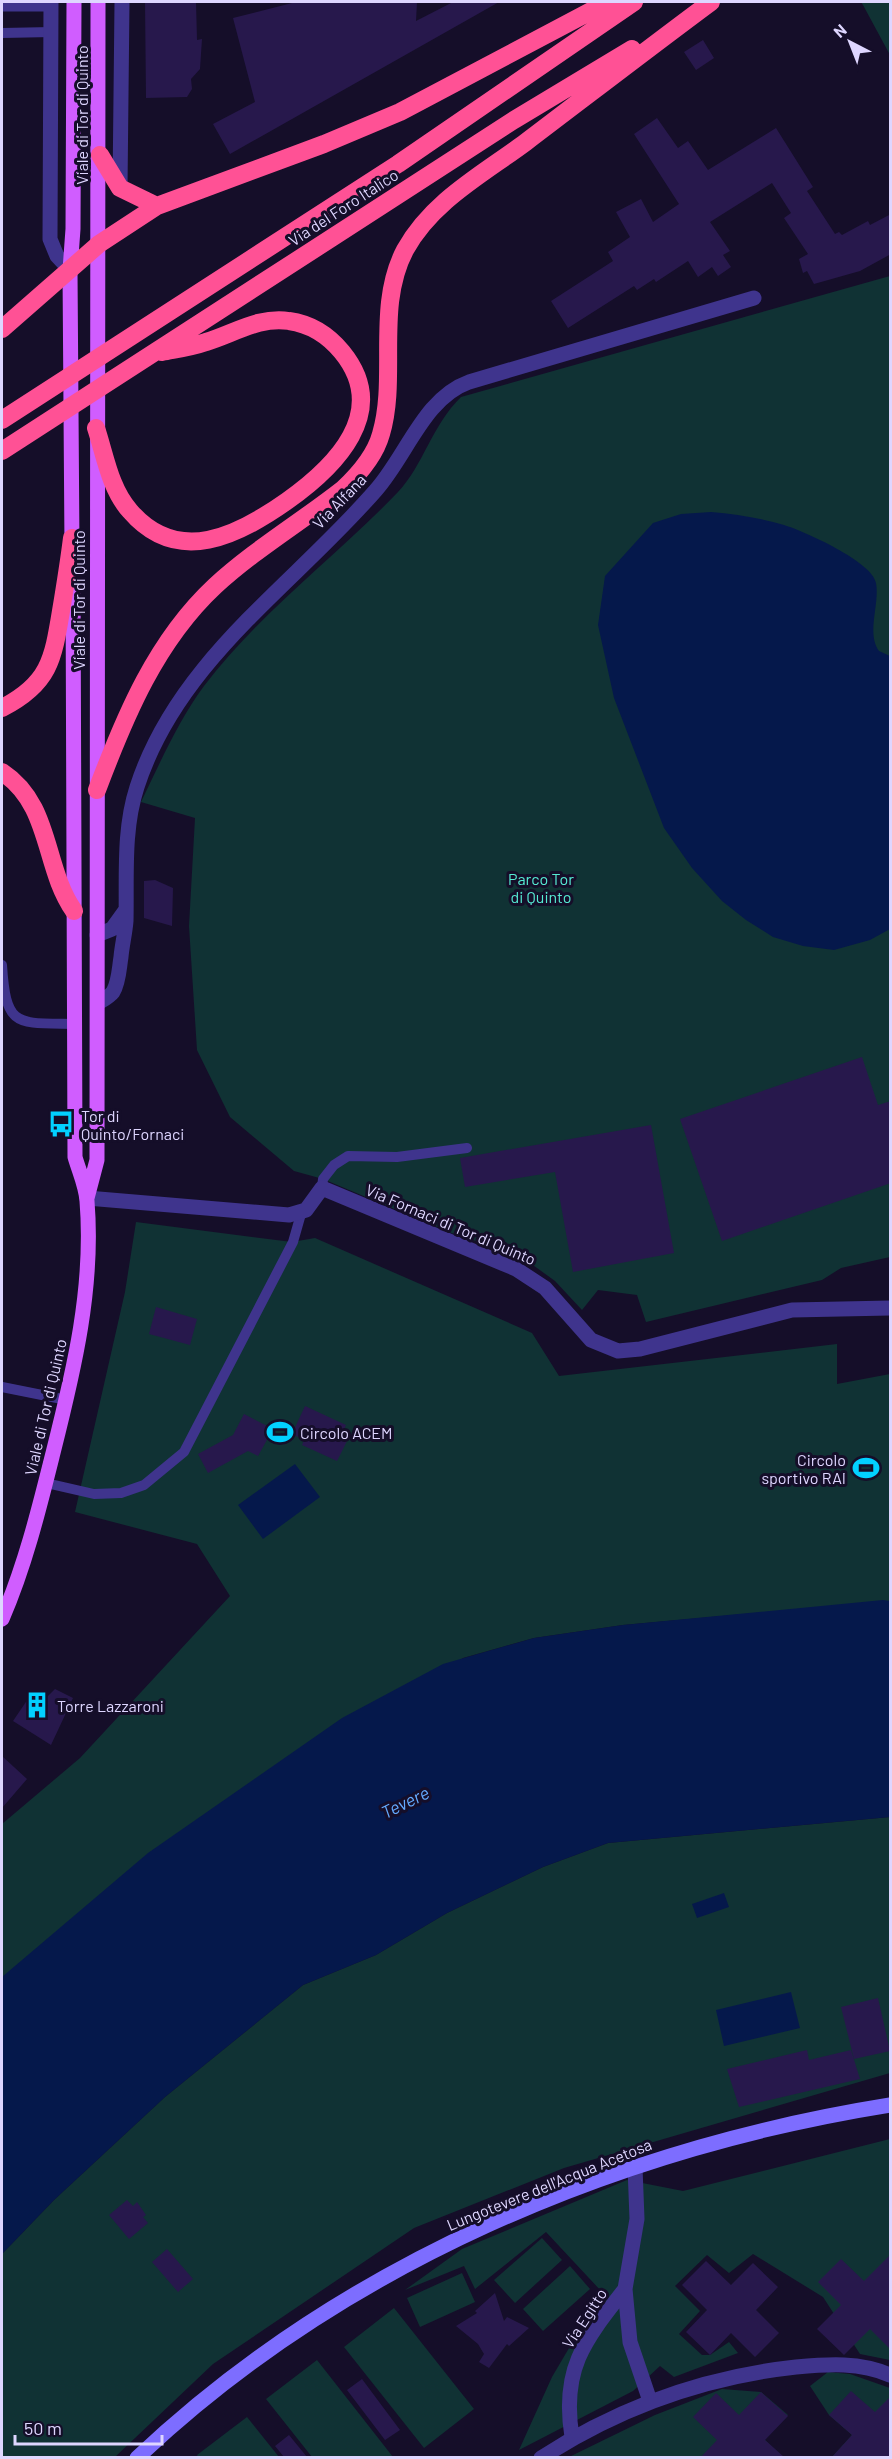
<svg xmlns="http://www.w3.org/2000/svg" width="892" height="2459" font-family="Barlow,sans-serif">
<rect width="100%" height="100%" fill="#150e29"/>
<!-- green -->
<path fill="#103234" d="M861 2H890V55L863 5Z
M890 276V1257L841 1268 822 1280 646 1322 637 1295 598 1290 582 1310 555 1281 519 1255 454 1234 323 1179 294 1171 230 1117 197 1050 189 926 195 818 141 802C160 763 178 721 204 686 260 612 335 558 398 492 423 466 432 425 461 397Z
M136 1222 292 1242 315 1238 532 1333 559 1376 837 1344V1384L890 1374V1601L623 1625 534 1638 463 1658 2 1979V1824L80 1758 230 1596 197 1544 75 1512 125 1292Z
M890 1817V2073L564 2168 414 2228 213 2364 115 2457H2V2254L54 2200 165 2097 303 1985 376 1955 447 1913 543 1867 608 1843Z
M890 2139V2360L860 2354 823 2297 753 2254 729 2273 707 2255 675 2286 700 2311 679 2334 702 2355H710L729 2342 738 2353 674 2377 660 2366 633 2391 519 2450 552 2377 602 2292 546 2232 475 2289 464 2266 405 2290 462 2249 627 2180 683 2191Z
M542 2238 562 2260 515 2303 494 2280Z
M570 2266 590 2289 543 2331 523 2309Z
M462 2273 475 2302 420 2327 407 2298Z
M394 2308 474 2409 424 2448 344 2347Z
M317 2360 393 2457H312L266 2399Z
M828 2372 850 2374 890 2388V2457H832L852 2435 829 2415 810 2386Z
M722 2389 761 2392 788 2415 764 2439 783 2457 567 2458 655 2415Z
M247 2417 279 2457H198L197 2455Z"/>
<!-- water -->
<path fill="#05184b" d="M711 512C736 514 760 518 784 525 804 531 873 562 876 583 880 604 866 633 879 651L890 656V929L870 940 834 950 803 946 773 937 746 920 722 901 692 868 664 828 614 698 598 625 605 576 653 523 681 514Z
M295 1464 320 1497 263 1539 238 1505Z
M883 1600 890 1601V1817L608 1843 543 1867 447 1913 376 1955 303 1985 165 2097 54 2200 2 2254V1977L148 1853 342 1718 443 1664 534 1638 623 1625Z
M724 1893 729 1907 697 1918 692 1904Z
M791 1992 800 2028 724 2046 716 2010Z"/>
<!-- building -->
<path fill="#27184c" d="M145 2H196L197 40 202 39 200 69 191 79 192 89 187 97 146 98Z
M296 2H417L416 21 453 2H499L230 154 213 124 255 102 233 18Z
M703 40 714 58 696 70 684 52Z
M657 118 678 148 688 141 708 170 776 128 813 187 807 191 835 234 839 232 842 235 868 221 870 225 891 214V254L860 271 814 284 807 271 803 273 799 259 808 254 784 218 791 213 772 183 710 222 730 251 723 255 731 267 718 276 712 267 698 277 688 261 656 282 654 279 637 290 634 286 568 328 551 301 613 261 608 252 630 237 616 212 641 199 653 222 679 204 634 134Z
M155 880 173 888 172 926 144 918V881Z
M862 1057 878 1105 891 1101V1183L722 1241 680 1119Z
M651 1125 674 1253 573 1272 555 1172 465 1187 460 1158Z
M156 1307 197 1319 190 1345 149 1334Z
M305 1406 346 1425 340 1438 347 1441 337 1461 302 1445 304 1440 292 1434Z
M244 1414 273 1429 258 1456 248 1451 208 1473 198 1454 233 1435Z
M55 1689 73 1698 51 1745 13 1721 32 1693 47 1697Z
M2 1756 27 1779 2 1808Z
M878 1998 890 2051 854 2059 841 2007Z
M807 2050 809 2060 851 2050 860 2079 739 2107 727 2069Z
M127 2200 133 2206 137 2202 146 2215 143 2217 148 2223 129 2239 109 2215Z
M167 2249 193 2279 178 2292 152 2262Z
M891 2254V2350L870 2329 844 2355 817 2329 841 2305 818 2282 841 2259 864 2281Z
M706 2261 731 2285 753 2263 778 2287 756 2310 779 2333 755 2357 731 2333 710 2355 686 2332 707 2310 682 2285Z
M495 2293 504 2321 507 2317 529 2328 509 2346 507 2344 489 2368 479 2362 484 2354 478 2344 456 2326 477 2313 475 2311Z
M362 2379 400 2430 385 2440 347 2390Z
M851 2391 875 2412 891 2396V2457H832L852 2435 829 2415Z
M761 2392 788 2416 765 2440 784 2457H701L717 2440 693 2417 716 2393 739 2415Z
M289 2435 307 2457H284L275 2446Z"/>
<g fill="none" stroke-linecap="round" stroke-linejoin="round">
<!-- lane -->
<path stroke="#3f348d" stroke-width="10" d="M2 33 52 32
M2 965C6 1028 16 1023 74 1024
M322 1188 323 1179 334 1165 348 1156 397 1157 467 1148
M2 1387 67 1400
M46 1483 94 1494 121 1493 144 1485 184 1452 293 1242 301 1214"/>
<!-- street -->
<path stroke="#3f348d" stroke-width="15" d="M51 2 50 239 57 256 70 270
M2 4H51
M120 188 122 2
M97 935 112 929 125 911
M98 1003C103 1000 109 997 113 992 119 982 119 969 121 957 122 945 125 934 126 921 127 876 123 830 137 787 178 660 293 586 376 490 407 455 424 398 469 382L754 298
M87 1198 289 1215 306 1210 322 1188 516 1269 545 1288 591 1340 618 1351 640 1349 792 1310 890 1308
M635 2167 637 2219 625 2289 630 2342 650 2401
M572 2437C561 2369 584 2341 625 2289
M541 2458C618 2408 705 2377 796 2367 829 2364 860 2362 890 2375"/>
<!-- secondary -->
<path stroke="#7d6dff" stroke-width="15" d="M137 2458C342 2264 615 2149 890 2105"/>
<!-- primary -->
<path stroke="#d05dff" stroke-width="15" d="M72 549 70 270 73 229 74 2
M87 1198 97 1160 98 2
M2 1619C25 1566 39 1509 53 1453 74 1370 94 1287 87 1201 86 1186 79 1171 75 1157L73 576"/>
<!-- highway -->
<path stroke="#ff5195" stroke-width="18" d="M100 155 120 188 157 206
M2 329 99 244 157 206 324 144 400 112 608 2
M2 420 398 164 634 2
M96 428C105 455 110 489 130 511 178 567 239 535 287 501 335 467 391 412 342 352 328 335 311 324 289 321 260 316 233 334 206 342 192 347 177 349 162 352
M2 451 514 120 632 49
M2 708C49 684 53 660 61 611 65 587 69 562 72 538
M2 772C52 805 43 867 74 911
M97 790C125 716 156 641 215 586 254 550 301 522 343 489 359 474 375 456 381 434 398 377 375 307 405 250 432 201 483 174 526 142 588 95 649 48 711 2"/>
</g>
<!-- icons -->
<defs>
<g id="bus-bare" transform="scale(2.07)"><path d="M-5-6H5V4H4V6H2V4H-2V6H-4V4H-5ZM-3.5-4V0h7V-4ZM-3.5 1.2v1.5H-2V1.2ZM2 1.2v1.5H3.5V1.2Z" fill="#02d0ff" stroke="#150e29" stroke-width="2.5" paint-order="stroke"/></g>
<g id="stadium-bare" transform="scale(2.07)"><path d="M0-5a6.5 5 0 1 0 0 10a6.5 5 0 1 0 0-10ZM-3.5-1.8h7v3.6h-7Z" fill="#02d0ff" stroke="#150e29" stroke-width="2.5" paint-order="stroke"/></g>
<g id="building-bare" transform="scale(2.07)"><path d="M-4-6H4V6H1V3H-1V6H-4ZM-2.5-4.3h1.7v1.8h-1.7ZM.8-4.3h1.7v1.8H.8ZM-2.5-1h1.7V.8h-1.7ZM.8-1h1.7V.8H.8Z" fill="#02d0ff" stroke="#150e29" stroke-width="2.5" paint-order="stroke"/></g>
</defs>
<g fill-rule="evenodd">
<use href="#bus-bare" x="61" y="1124"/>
<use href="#stadium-bare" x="280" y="1432"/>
<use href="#stadium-bare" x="866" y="1468"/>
<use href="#building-bare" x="37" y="1705"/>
</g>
<g text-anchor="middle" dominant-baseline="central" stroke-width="6" stroke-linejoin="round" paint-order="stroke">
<!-- street labels -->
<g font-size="16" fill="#ded6ff" stroke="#150e29">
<text transform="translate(81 115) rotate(-90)">Viale di Tor di Quinto</text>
<text transform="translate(343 207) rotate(-33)">Via del Foro Italico</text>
<text transform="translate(339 501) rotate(-46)">Via Alfana</text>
<text transform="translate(78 600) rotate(-90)">Viale di Tor di Quinto</text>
<text transform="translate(451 1224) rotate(23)">Via Fornaci di Tor di Quinto</text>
<text transform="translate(45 1407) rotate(-77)">Viale di Tor di Quinto</text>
<text transform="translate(549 2184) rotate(-22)">Lungotevere dell'Acqua Acetosa</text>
<text transform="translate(584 2318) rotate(-57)">Via Egitto</text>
</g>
<!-- park labels -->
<g font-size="16" fill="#56ebd3" stroke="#150e29">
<text x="541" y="878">Parco Tor<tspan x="541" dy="18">di Quinto</tspan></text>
</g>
<!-- poi labels -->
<g font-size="16" fill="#ded6ff" stroke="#150e29" text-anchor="start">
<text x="81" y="1115">Tor di<tspan x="81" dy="18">Quinto/Fornaci</tspan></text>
<text x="300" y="1432">Circolo ACEM</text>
<text x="846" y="1459" text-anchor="end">Circolo<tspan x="846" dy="18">sportivo RAI</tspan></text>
<text x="57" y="1705">Torre Lazzaroni</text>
</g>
<!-- water labels -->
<g font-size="18" font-style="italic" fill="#64aaff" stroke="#150e29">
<text transform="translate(405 1802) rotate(-26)">Tevere</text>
</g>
</g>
<!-- border -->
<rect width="892" height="2459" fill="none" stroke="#ded6ff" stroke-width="6"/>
<!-- north arrow -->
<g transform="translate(850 42) rotate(318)" stroke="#150e29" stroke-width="4.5" paint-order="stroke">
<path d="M0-4.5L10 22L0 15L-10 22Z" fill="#ded6ff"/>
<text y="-9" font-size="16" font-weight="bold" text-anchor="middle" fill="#ded6ff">N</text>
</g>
<!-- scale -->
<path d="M15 2435v9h147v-9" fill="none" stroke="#ded6ff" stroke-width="3"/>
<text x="24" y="2435" font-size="18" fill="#ded6ff" stroke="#150e29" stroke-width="4.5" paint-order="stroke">50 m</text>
</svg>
